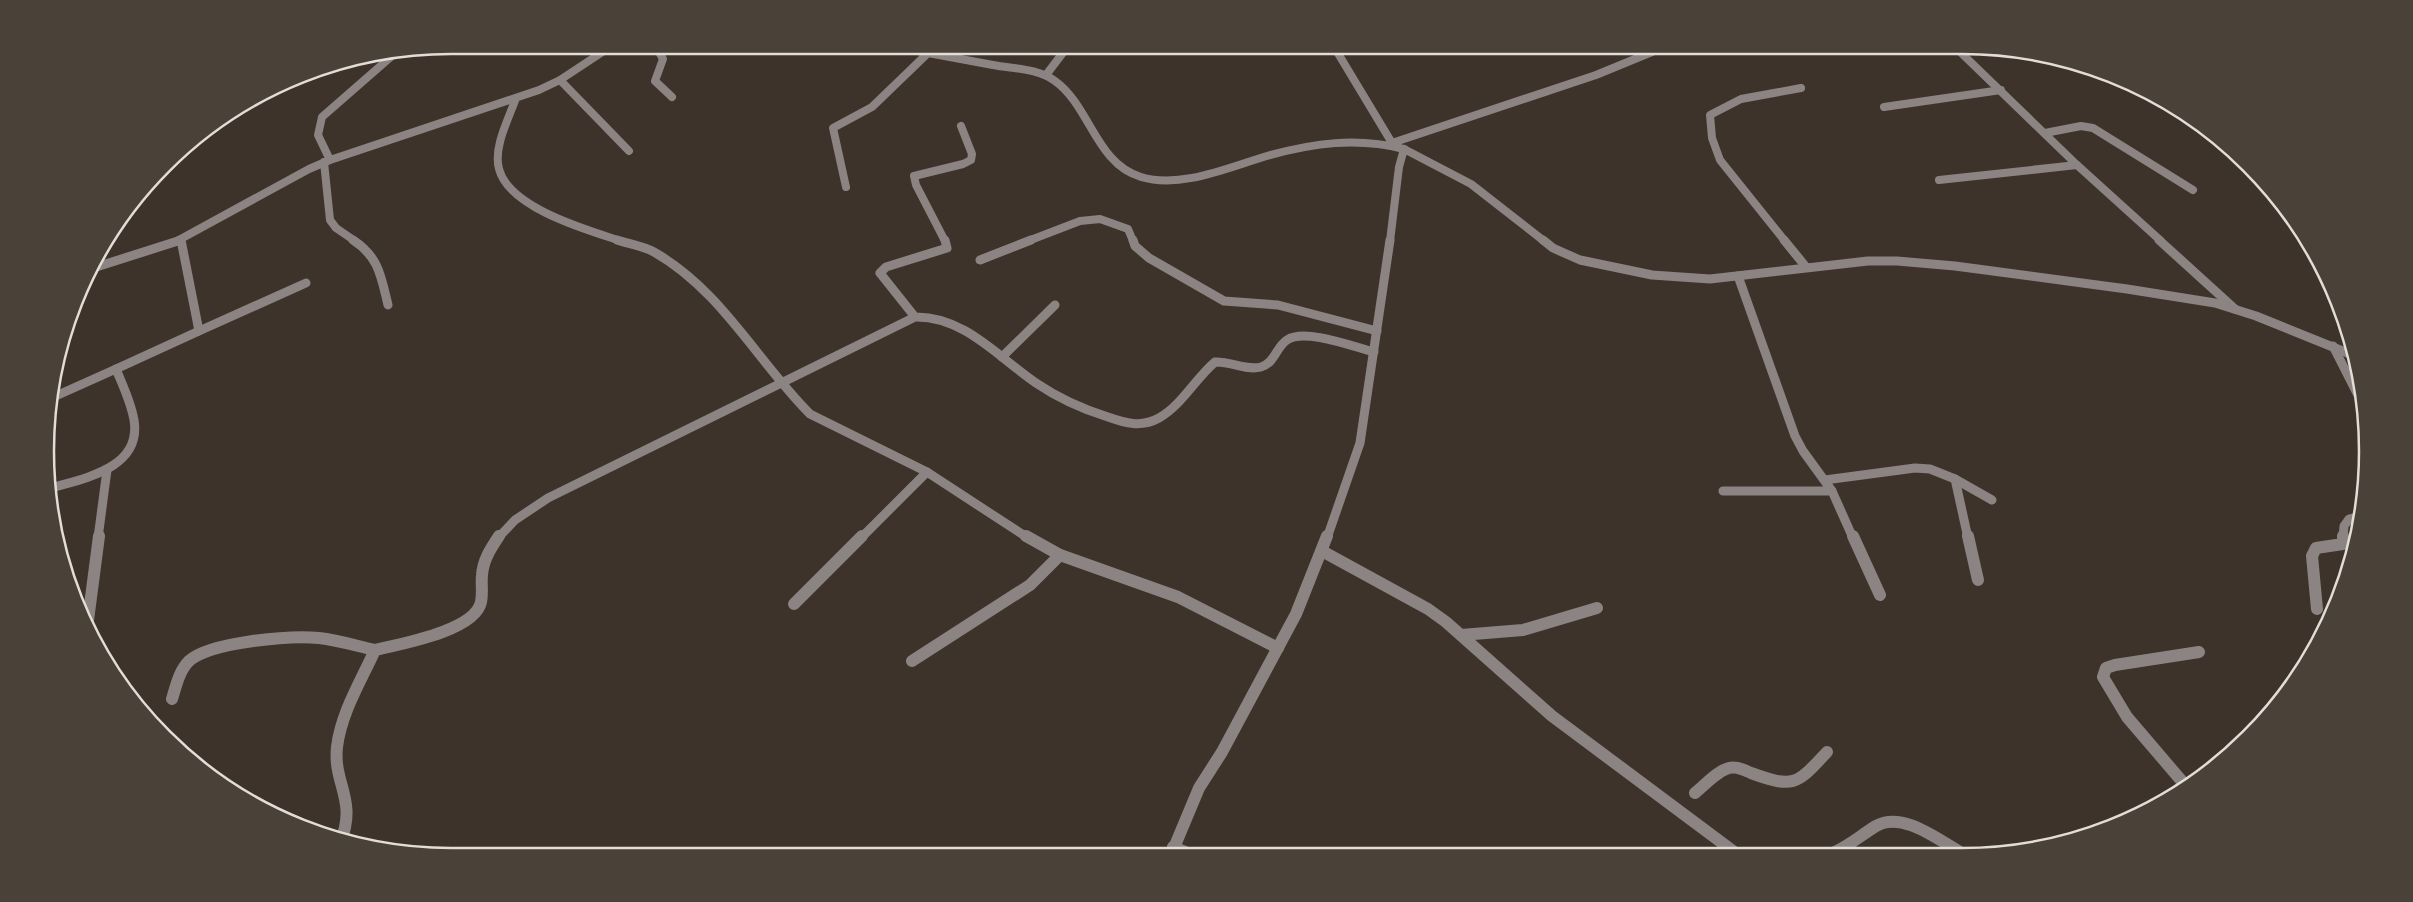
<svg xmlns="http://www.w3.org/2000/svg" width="2413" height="902" font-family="'Space Grotesk',sans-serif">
<rect width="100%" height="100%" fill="#3d332a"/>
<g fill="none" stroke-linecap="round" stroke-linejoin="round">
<!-- service-far2 -->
<path stroke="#8c8483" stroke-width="8" d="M655 45 663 59 655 81 672 97
M1046 75 1065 50
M1884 107 2001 90
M2045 133 2081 126 2093 128 2193 190
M1939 180 2077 165
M846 187 833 128 872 107 928 53
M1785 241 1720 160 1712 138 1710 115 1741 99 1801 88"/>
<!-- service-far1 -->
<path stroke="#8c8483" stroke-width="9" d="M1784 240 1806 267
M199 331 306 283
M1002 357 1055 305
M49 399 116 369
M1955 479 1992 500
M1723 491H1832
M98 538 107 470
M861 538 927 472
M2343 538 2344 526 2349 519 2361 516"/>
<!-- service -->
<path stroke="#8c8483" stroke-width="12" d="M794 604 862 536
M2317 609 2312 556 2316 548 2343 544V536
M87 628 99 536
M1461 635 1523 630 1597 608
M912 661 1030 585 1060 555
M172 699C176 686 179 671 189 661 210 642 291 635 319 638 338 640 357 646 375 650
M1695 793C1705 785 1717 771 1729 768 1736 766 1745 770 1751 773 1795 789 1797 784 1827 752
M1830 854C1847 848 1861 835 1876 826 1902 811 1937 839 1960 852"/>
<!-- minor-far2 -->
<path stroke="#8c8483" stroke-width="8" d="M885 45C921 52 957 58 993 65 1013 69 1037 68 1055 81 1090 106 1096 164 1141 177 1181 189 1229 167 1267 156 1313 143 1357 137 1404 149
M1333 45 1392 143
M1953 45 2077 165 2161 241
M1959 50 1976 47
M560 80 629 151
M516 98C509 118 493 147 499 169 509 208 587 230 621 241
M1389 144 1596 75 1669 45
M330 160 318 135 322 117 393 55
M324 162 330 220 336 228 355 241
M177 241 309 169 330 160 539 90 560 80 613 45
M945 241 916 185 914 176 963 164 971 160 972 154 961 126
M1028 241 1080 221 1100 219 1128 229 1133 241"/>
<!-- minor-far1 -->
<path stroke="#8c8483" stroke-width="9" d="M353 240C379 257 381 276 388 305
M617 240C629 244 643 246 654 252 721 290 757 361 810 414L927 472 1028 538
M1133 240 1135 246 1149 258 1224 301 1278 305 1377 331
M2159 240 2235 309
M980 260 1031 240
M90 269 181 240
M1738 276 1795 436 1803 451 1832 491 1853 538
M915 317 880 273 886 267 947 248 945 240
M2333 346 2365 409
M1825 480 1915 468 1930 469 1955 479 1968 538
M51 488C85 478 142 468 134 420 131 402 123 386 116 369L199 331 181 240
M498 538 515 520 548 498 915 317C964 316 998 357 1036 383 1058 398 1082 409 1108 417 1125 423 1141 428 1159 418 1182 405 1195 379 1215 362 1230 361 1246 371 1261 367 1275 363 1276 347 1287 340 1305 328 1354 347 1374 352"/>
<!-- minor -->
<path stroke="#8c8483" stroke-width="12" d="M1026 536 1060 555 1178 597 1278 648
M1853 536 1880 595
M1968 536 1978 580
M1322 551 1428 609 1446 622 1552 716 1737 854
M2186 786 2127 717 2103 677 2106 668 2115 665 2199 652
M341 841C357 799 333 784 337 747 341 713 361 681 375 650 400 644 475 631 481 602 483 593 481 584 482 575 483 560 491 548 499 536
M1173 847 1193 855"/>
<!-- tertiary-far2 -->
<path stroke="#8c8483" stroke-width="8" d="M1390 241 1399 167 1404 149 1471 184 1544 241"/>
<!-- tertiary-far1 -->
<path stroke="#8c8483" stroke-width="9" d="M1543 240 1553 248 1580 260 1652 275 1710 279 1868 261H1897L1955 266 2127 289 2215 303 2256 316 2355 356
M1327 538 1360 443 1390 240"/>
<!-- tertiary -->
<path stroke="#8c8483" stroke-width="12" d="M1171 855 1199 788 1222 752 1296 614 1327 536"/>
</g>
<!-- crop -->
<path d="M0 0H2413V902H0ZM451 54H1962A397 397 0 0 1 2359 451V451A397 397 0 0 1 1962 848H451A397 397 0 0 1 54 451V451A397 397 0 0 1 451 54Z" fill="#4a4138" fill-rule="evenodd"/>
<path fill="none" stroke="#e3ddd7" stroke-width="2.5" d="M451 54H1962A397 397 0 0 1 2359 451V451A397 397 0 0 1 1962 848H451A397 397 0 0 1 54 451V451A397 397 0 0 1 451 54Z"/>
</svg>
